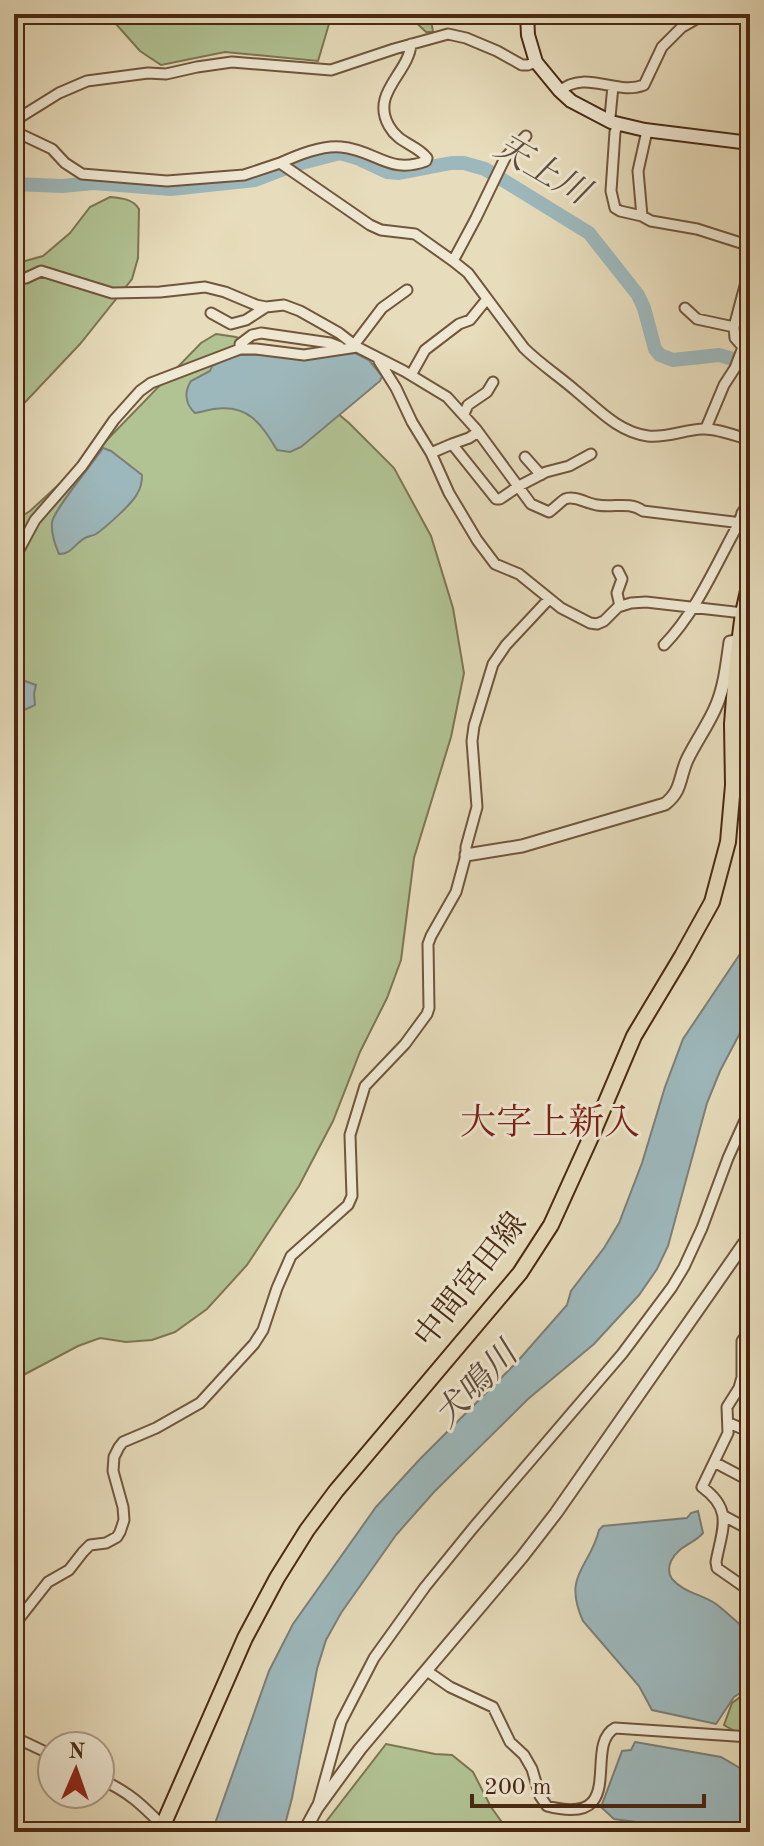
<svg xmlns="http://www.w3.org/2000/svg" width="764" height="1846" font-family="'Old Standard TT','Noto Serif JP',serif">
<rect width="100%" height="100%" fill="#e7dcbb"/>
<filter id="stains"><feTurbulence type="fractalNoise" baseFrequency=".0025" numOctaves="4"/><feColorMatrix values="0 0 0 0 .2 0 0 0 0 .09 0 0 0 0 .02 0 0 0 .5 -.17"/></filter>
<radialGradient id="worn" r=".72"><stop offset=".6" stop-color="#630" stop-opacity="0"/><stop offset="1" stop-color="#630" stop-opacity=".3"/></radialGradient>
<!-- green -->
<path fill="#b1c293" stroke="#7e7652" stroke-width="2" d="M107 14H379L329 24 318 61 225 52 161 65 140 51Z
M407 14H430L433 32H426Z
M110 197C121 198 133 199 139 209L138 258 132 279 80 344 14 414V264L43 256 70 233 90 207Z
M216 334 236 337 258 347 349 423 394 468 431 536 453 608 464 673 451 737 414 858 401 960 387 998 360 1052 333 1121 299 1186 247 1265 207 1309 175 1332 152 1340 126 1342 100 1338 78 1346 14 1380V521L30 511 104 443 201 343Z
M750 1690V1740L724 1725 732 1703Z
M386 1744 435 1754 452 1755 473 1772 491 1807 509 1832H318Z"/>
<!-- water -->
<path fill="#9db8bc" stroke="#7c7f78" stroke-width="2" d="M355 353 369 360 382 376 380 381 301 447 290 452 277 450C261 424 249 404 214 409 208 410 201 412 195 413 185 404 184 392 191 381L210 371 212 366 230 357 240 355Z
M103 448 111 451 142 475C142 482 141 488 137 494 133 503 105 528 96 534 93 536 88 536 85 538 74 544 72 554 59 554 55 545 51 533 52 522 55 508 93 463 103 448Z
M14 677 36 685 34 694 35 705 18 713 14 717Z
M750 939V1014L720 1071 707 1103 668 1246 657 1269 639 1295 594 1344 528 1399 434 1492 396 1535 341 1613 326 1640 317 1669 292 1798 283 1832H212L269 1671 293 1624 376 1507 420 1459 516 1363 567 1305 571 1291 604 1248 619 1223 642 1163 665 1087 683 1039Z
M698 1511 703 1533C694 1544 679 1545 671 1561 668 1568 668 1573 672 1579 683 1592 703 1595 716 1604 728 1613 738 1624 750 1632V1687L734 1697 716 1724 652 1710 639 1686 583 1621C562 1574 590 1568 599 1530L603 1526 687 1518 691 1513Z
M635 1742 721 1757 750 1774V1832H657L643 1823 614 1819 601 1807 622 1751 631 1750Z"/>
<g fill="none" stroke-linecap="round" stroke-linejoin="round">
<!-- river -->
<path stroke="#9db8bc" stroke-width="14" d="M14 184 62 186 93 183 171 189 255 180 294 165 340 153 357 158 387 172 399 173 451 163H464L485 169 589 233 638 295 644 308 655 349 660 355 673 360 719 355 733 359"/>
<!-- minor casing -->
<g stroke="#71563c" stroke-width="13">
<path id="minor" d="M560 91C585 69 617 96 644 85L662 47 682 27 705 14
M14 121 59 93 87 81 148 73 166 74 197 67 232 62 331 70 394 49 448 34 466 38 497 51 522 65H528L536 62
M611 122 610 117 613 86
M618 124 615 132 611 191 615 208 620 211 642 216 651 221 697 229 741 243H750
M14 131 52 149 65 163 82 174 167 181 244 175 280 163 370 225 381 230 415 234 453 261 468 273 524 348C540 364 559 376 576 391 598 409 618 432 648 436 666 438 684 430 702 429 717 428 736 436 750 440
M280 163C298 155 322 145 341 147 376 150 389 175 426 161L427 158C416 144 399 144 389 126 370 93 409 73 411 44
M642 216 638 171 647 131
M453 261 476 218 505 158 526 136
M14 279 26 278 41 271 112 293 160 292 205 287 225 292 256 305 266 307 284 305 300 311 339 333 357 347 404 371 447 397 476 429 531 504 549 512C555 508 560 502 565 499 574 495 588 504 597 505 614 508 629 501 643 511L750 524
M685 308 697 319 734 327
M211 313 231 324 246 320 266 307
M354 345 382 308 407 290
M240 349V344L252 335 261 333 330 343 340 347
M379 361 396 388 412 422 431 453 449 493 477 540 495 564 519 574 561 608 590 623 597 624 604 621 618 607 631 603 646 602 743 613
M411 375 425 350 459 324 470 320 487 299
M464 414 468 405 487 392 493 382
M706 428 724 385 735 368 743 347 735 338 734 327 750 267
M478 432 469 438 452 444 496 499H500L519 486 546 472 569 466 591 454
M431 453 452 444
M525 457 541 475
M14 559 35 520 82 466 114 420 140 391 151 383 240 349H256L304 355 357 347
M618 571 622 579 617 593 620 606
M664 645C697 611 716 564 739 523L742 513 750 501
M750 1329 742 1341V1377L739 1388 727 1407 728 1433 702 1487C734 1510 722 1529 716 1562L717 1568 750 1591
M729 1423 750 1432
M714 1462 750 1481
M724 1516 750 1530
M14 1625 48 1582 69 1570 83 1552 90 1545 106 1543 117 1537 120 1532 124 1520 123 1507 113 1471 114 1457 119 1447 123 1442 156 1428 200 1403 254 1344 263 1330 277 1288 291 1256 348 1205 352 1196 350 1135 365 1086 405 1044 427 1014 429 1008 428 944 431 936 456 892 466 855V847L477 807 472 741 474 726 493 664 506 645 549 599
M427 1671 450 1687 493 1707 510 1742 524 1755 532 1769 540 1796 547 1806C630 1828 582 1746 615 1728L750 1737
M14 1737 52 1755
M100 1779C129 1792 141 1804 163 1826
M318 1805 341 1722 374 1658 425 1587 473 1528 622 1354 672 1287 684 1267 702 1228 728 1158 750 1109"/>
</g>
<!-- tertiary casing -->
<g stroke="#71563c" stroke-width="15">
<path id="tertiary" d="M466 855 522 846 665 804C682 791 679 778 687 760 696 741 709 724 717 704 725 684 727 663 730 642L739 640
M304 1832 317 1808 360 1749 522 1557 556 1513 750 1235"/>
</g>
<!-- secondary casing -->
<g stroke="#4a2912" stroke-width="16">
<path id="secondary" d="M527 14 528 35 536 62 559 90 571 101 611 122 645 130 750 143"/>
</g>
<!-- primary casing -->
<g stroke="#4a2912" stroke-width="18">
<path id="primary" d="M160 1832 245 1638 277 1578 307 1530 336 1491 520 1273 551 1225 595 1128 634 1036 682 956 712 902 728 842 733 785 732 724 737 659 743 613 750 582"/>
</g>
<!-- minor -->
<use href="#minor" stroke="#efe8d3" stroke-width="9"/>
<!-- tertiary -->
<use href="#tertiary" stroke="#efe8d3" stroke-width="11"/>
<!-- secondary -->
<use href="#secondary" stroke="#efe8d3" stroke-width="12"/>
<!-- primary -->
<use href="#primary" stroke="#e7dcbb" stroke-width="14"/>
</g>
<g text-anchor="middle" dominant-baseline="central" stroke-width="6" stroke-linejoin="round" paint-order="stroke">
<!-- street labels -->
<g font-size="32" fill="#4a2912" stroke="#efe8d3">
<text transform="translate(472 1281) rotate(-52)">中間宮田線</text>
</g>
<!-- water labels -->
<g font-size="34" font-style="italic" fill="#5f4d3c" stroke="#efe8d3">
<text transform="translate(541 171) rotate(30)">天上川</text>
<text transform="translate(477 1386) rotate(-46)">犬鳴川</text>
</g>
<!-- quarter labels -->
<g font-size="36" fill="#7a1f14" stroke="#efe8d3">
<text x="550" y="1125">大字上新入</text>
</g>
</g>
<!-- margin -->
<rect width="764" height="1846" fill="none" stroke="#e7dcbb" stroke-width="48"/>
<rect x="16" y="16" width="732" height="1814" fill="none" stroke="#4a2912" stroke-width="4"/>
<rect x="24" y="24" width="716" height="1798" fill="none" stroke="#4a2912" stroke-width="2"/>
<!-- north arrow -->
<g transform="translate(76 1770) rotate(2)"><circle r="38" fill="#efe8d3" stroke="#ad9c86" stroke-width="2"/>
<path d="M0-6L14 30L0 20L-14 30Z" fill="#8f2418"/>
<text y="-12" font-size="22" font-weight="bold" text-anchor="middle" fill="#4a2912">N</text>
</g>
<!-- scale -->
<path d="M472 1794v12h232v-12" fill="none" stroke="#4a2912" stroke-width="4"/>
<text x="484" y="1794" font-size="24" fill="#4a2912" stroke="#efe8d3" stroke-width="6" paint-order="stroke">200 m</text>
<rect width="100%" height="100%" filter="url(#stains)"/>
<rect width="100%" height="100%" fill="url(#worn)"/>
</svg>
